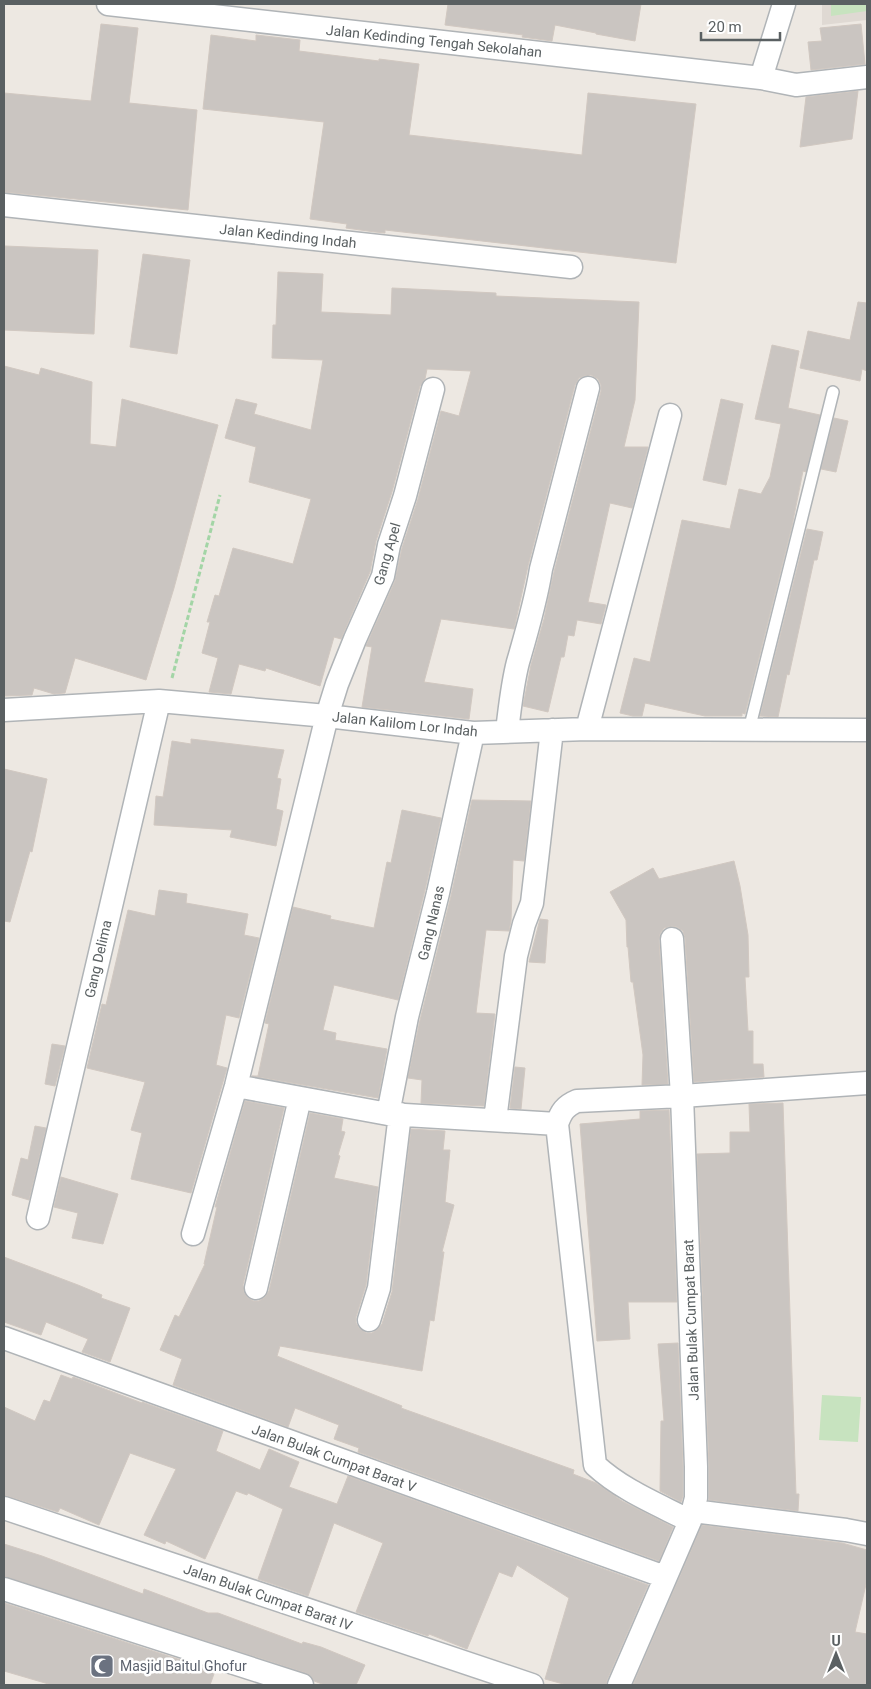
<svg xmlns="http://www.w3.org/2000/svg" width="871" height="1689" font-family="Roboto,sans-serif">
<rect width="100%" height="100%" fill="#ede8e2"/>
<!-- education -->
<path fill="#dfd9d3" d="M822 4H867V20L822 25Z"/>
<!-- green -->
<path fill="#c7e3bf" d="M831 4H867V11L831 16Z
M822 1395 861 1397 858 1442 819 1440Z"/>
<!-- building -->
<path fill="#cac5c1" stroke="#d1c8c1" d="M448 4H641L635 41 596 34V33L555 25 552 41 522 37 523 35 445 25Z
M101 24 138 28 129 103 197 110 188 210 4 192V93L91 101Z
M861 24 865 64 811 70 808 42 822 41 820 28Z
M211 35 256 41V35L300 40 299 51 379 61V59L419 64 409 135 582 155 588 93 696 104 676 263 385 230V233L375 232 346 228 347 224 310 219 324 122 203 109Z
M858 91 852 139 800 147 806 97Z
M5 246 98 250 94 334 4 330Z
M143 254 190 260 177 354 130 347Z
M278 272 323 274 321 312 391 315 392 288 496 293V296L639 302 635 400 624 447H648L632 508 610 503 588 602 606 605 601 624 577 620 574 636 568 635 564 657H561L548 712 523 706 531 665 544 619 554 572 601 391V385L598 379 591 375 584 376 579 378 575 385 528 566 514 629 441 619 424 682 473 689 469 719 362 707 372 647 366 646 395 581 402 548 418 499 441 411 459 416 471 371 427 369 425 379 420 386 392 492 376 541 370 572 341 639 334 637 320 686 266 668 265 671 239 664 231 694 209 692 218 658 202 653 210 622H207L215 595 219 596 233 548 293 564 311 499 249 482 256 447 225 438 236 399 257 404 254 414 311 430 323 360 272 358 273 325H276Z
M858 302 867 303V371L862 369 860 381 800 368 808 331 850 340Z
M772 345 799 351 788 408 820 415 806 472 803 471 792 526 745 714 742 713V716H705L645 703 642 716H633L620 713 634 658 650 662 682 520 730 529 739 489 761 494 770 477 781 424 755 419Z
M4 366 39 375 41 368 92 382 90 444 116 447 122 399 218 425 174 588 146 680 75 658 65 693 54 694 34 688 32 695 4 696Z
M721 399 743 404 726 485 703 480Z
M834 418 848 421 836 472 821 469Z
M807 529 823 532 817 560H814L789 675 787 674 778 717 760 716Z
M191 739 284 750 277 778 281 779 276 809 283 811 276 846 230 837 232 830 154 825 156 796 163 797 172 741 191 744Z
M4 769 47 779 32 852 30 851 10 922 4 921Z
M472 800 531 801 524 861 513 860 511 921 509 931 486 930 476 1013 495 1014 484 1106 421 1103 422 1080 408 1078 420 1020 451 896Z
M402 810 441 818 425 890 398 1000 334 985 323 1030 336 1033 335 1040 387 1049 378 1098 252 1076H258L269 1024 265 1023 293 907 331 916 330 919 374 928 387 862 391 863Z
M734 861 740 886 748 935 749 977H745L748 1031H753V1064H763L764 1077 694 1082 685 938 683 931 677 927 672 926 664 928 660 934 659 940 668 1084 642 1085 643 1055 633 982H631L628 947H627L626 920 610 892 653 868 659 879Z
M159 890 187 894 186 903 248 914 244 935 259 938 239 1018 226 1015 216 1065 227 1068 191 1193 131 1179 142 1133 131 1130 145 1082 87 1068 102 1004 106 1005 128 910 155 916Z
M540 919 548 920 545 963 529 962Z
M52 1044 65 1046 55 1086 45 1084Z
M515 1067 525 1068 521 1109 510 1108Z
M245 1101 284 1108 243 1285 244 1292 247 1297 253 1301H259L265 1297 269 1291 310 1113 343 1119 341 1131 345 1132 338 1155 340 1156 334 1178 378 1187 366 1285 356 1317V1323L359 1328 366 1333H372L378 1329 382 1324 392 1292 411 1129 445 1131 443 1150H450L445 1202 454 1205 442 1252H444L434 1321 430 1320 422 1371 280 1346 277 1356 402 1406 401 1408 574 1470 573 1474 596 1483 622 1501 673 1527 659 1561 358 1452 359 1448 334 1439 339 1425 295 1408 288 1427 173 1385 182 1359 160 1350 175 1315 179 1317 205 1264H204L217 1207H215Z
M783 1103 796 1494H799L798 1511 709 1500V1466L697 1154 730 1153V1132H750L749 1104Z
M669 1110 677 1302H628L630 1339 597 1341 580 1124 640 1119V1111Z
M35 1126 46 1128 29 1200 12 1195 21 1158 28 1160Z
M61 1177 118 1194 103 1244 72 1238 78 1213 54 1207Z
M4 1257 78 1285 102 1295 101 1298 130 1308 110 1362 82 1352 88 1339 46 1322 41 1335 4 1322Z
M678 1343 683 1467V1496L681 1502 660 1491 661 1421H664L658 1344Z
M61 1375 72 1379 73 1377 142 1403V1402L223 1431 216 1451 260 1470 269 1449 299 1462 289 1487 337 1504 348 1476 648 1585 607 1680 606 1685H567L545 1679 569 1598 517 1565 512 1577 499 1572 467 1649 429 1634 428 1636 356 1612 383 1543 334 1523 308 1596 258 1579 283 1509 248 1493 247 1495 236 1491 205 1559 166 1541 165 1544 144 1535 176 1469 130 1453 99 1525 60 1508 58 1512 4 1495V1407L35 1421 44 1400 50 1402Z
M702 1525 842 1543 867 1550V1580L855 1632 867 1634V1685H633Z
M4 1544 42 1556 143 1594 144 1589 208 1613H218L302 1644 303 1642 321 1647 365 1665 356 1685H325L314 1681 311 1676 306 1673 4 1576Z
M4 1603 215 1671 210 1685H52L4 1671Z"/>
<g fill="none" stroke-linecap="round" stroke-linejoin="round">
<!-- service casing -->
<g stroke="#b0b4b7" stroke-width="14">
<path id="service" d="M749 730 833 392"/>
</g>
<!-- minor casing -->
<g stroke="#b0b4b7" stroke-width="25">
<path id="minor" d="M108 4 761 78 796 85 867 77
M761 78 784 4
M4 205 571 267
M4 710 159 701 327 716 473 733 587 729 867 730
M587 729 670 415
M507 731C510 708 512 685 518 662 527 631 536 601 541 569L588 388
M236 1086 388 1114 557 1124
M388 1114 407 1017 438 893 473 733
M495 1120 516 956 524 924 532 903 552 730
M38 1218 159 701
M193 1234 236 1086 327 716 337 684 355 639 383 576 389 545 405 496 433 389
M256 1288 300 1098
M369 1320 379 1288 400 1114
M4 1338 665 1577
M4 1508 532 1685
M693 1511 846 1530 867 1534
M690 1521C657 1504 622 1490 595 1465L557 1124C561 1112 565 1106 577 1101L682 1096 867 1083
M4 1589 302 1685
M619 1685 690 1521 696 1498V1467L682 1096 672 939"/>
</g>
<!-- path -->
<path stroke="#a3d5a6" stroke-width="3" stroke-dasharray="5 2.5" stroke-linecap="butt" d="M172 678 220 495"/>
<!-- service -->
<use href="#service" stroke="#fff" stroke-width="11"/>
<!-- minor -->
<use href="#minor" stroke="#fff" stroke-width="22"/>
</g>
<!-- icons -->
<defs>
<g id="mosque-square" transform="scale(1.25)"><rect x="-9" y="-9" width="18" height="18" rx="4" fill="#6b7280" stroke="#fff"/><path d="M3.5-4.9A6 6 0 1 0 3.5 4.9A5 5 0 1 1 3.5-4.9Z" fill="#fff"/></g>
</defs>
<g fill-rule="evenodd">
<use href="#mosque-square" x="102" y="1666"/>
</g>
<g text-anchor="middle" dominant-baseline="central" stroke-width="5" stroke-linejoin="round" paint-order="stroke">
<!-- street labels -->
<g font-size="14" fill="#5a6062" stroke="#fff">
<text transform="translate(434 41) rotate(6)">Jalan Kedinding Tengah Sekolahan</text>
<text transform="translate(288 236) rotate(6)">Jalan Kedinding Indah</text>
<text transform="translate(387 554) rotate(-74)">Gang Apel</text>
<text transform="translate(405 724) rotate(6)">Jalan Kalilom Lor Indah</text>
<text transform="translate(431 923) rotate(-77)">Gang Nanas</text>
<text transform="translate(98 959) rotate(-77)">Gang Delima</text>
<text transform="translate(691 1320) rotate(-92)">Jalan Bulak Cumpat Barat</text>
<text transform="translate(334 1458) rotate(20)">Jalan Bulak Cumpat Barat V</text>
<text transform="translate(268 1597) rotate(19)">Jalan Bulak Cumpat Barat IV</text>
</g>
<!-- worship labels -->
<g font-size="14" fill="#5b616d" stroke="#fff" text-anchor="start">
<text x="120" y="1666">Masjid Baitul Ghofur</text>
</g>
</g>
<!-- border -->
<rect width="871" height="1689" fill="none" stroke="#5a6062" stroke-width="10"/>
<!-- north arrow -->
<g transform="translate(836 1654)" stroke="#ffffff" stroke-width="4" paint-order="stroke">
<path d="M0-4L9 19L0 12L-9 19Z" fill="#5a6062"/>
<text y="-8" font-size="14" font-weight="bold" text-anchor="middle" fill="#5a6062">U</text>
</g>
<!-- scale -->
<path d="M701 32v8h79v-8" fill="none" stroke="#5a6062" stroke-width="2.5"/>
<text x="708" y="32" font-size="15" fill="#5a6062" stroke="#ffffff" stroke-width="4" paint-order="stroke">20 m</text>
</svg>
